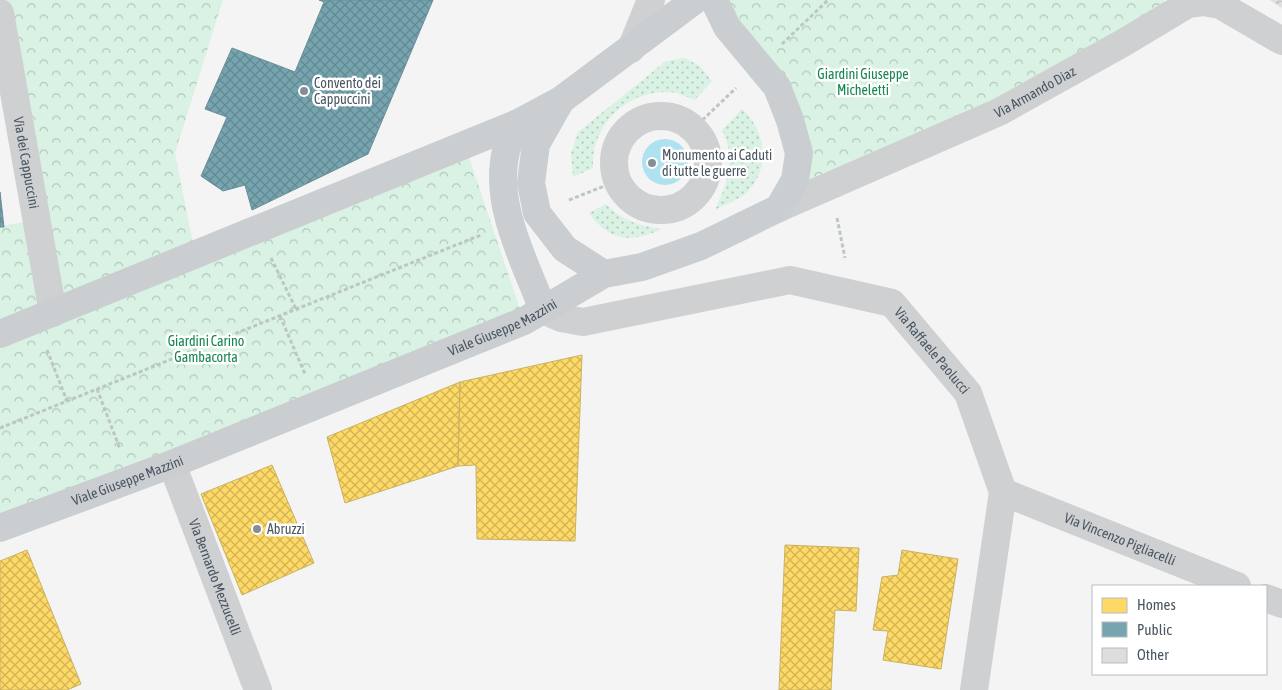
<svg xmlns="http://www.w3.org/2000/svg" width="1282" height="690" font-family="'Asap Condensed',sans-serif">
<defs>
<pattern id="grass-dots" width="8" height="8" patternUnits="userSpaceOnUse" patternTransform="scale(1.25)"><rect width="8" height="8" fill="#d9f2e3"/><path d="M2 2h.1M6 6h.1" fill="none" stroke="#b2c7bb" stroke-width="1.8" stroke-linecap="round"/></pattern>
<pattern id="forest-crowns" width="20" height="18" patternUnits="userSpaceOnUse" patternTransform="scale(1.25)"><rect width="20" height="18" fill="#d9f2e3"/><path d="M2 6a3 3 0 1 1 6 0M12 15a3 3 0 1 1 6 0" fill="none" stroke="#b2c7bb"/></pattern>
<pattern id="homes-cross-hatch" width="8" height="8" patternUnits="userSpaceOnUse" patternTransform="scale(1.25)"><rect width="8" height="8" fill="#ffd966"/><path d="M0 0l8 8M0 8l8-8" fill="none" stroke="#d0b357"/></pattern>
<pattern id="public-cross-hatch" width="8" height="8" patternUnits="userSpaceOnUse" patternTransform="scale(1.25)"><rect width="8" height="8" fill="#76a5af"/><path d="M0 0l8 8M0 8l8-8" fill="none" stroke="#638992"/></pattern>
<pattern id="building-cross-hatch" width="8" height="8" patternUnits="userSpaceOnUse" patternTransform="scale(1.25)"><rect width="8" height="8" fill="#ddddde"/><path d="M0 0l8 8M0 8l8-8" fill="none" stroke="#b5b6b7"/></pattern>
</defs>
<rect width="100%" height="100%" fill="#f4f4f4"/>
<!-- grass -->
<path fill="url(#grass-dots)" d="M685 58 700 66 712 81 695 100C689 98 683 95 677 93 632 85 590 123 593 168L573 177 571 153 578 132 666 61Z
M742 109C765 129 771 166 749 190 742 199 725 204 715 210 728 182 736 159 722 130Z
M606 204C624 222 638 225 662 229 631 243 610 242 589 213Z"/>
<!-- forest -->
<path fill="url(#forest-crowns)" d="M0 0H223L175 153 195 253 465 145 524 321 0 528V226L36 220Z
M714 0H1163L1176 11 779 208 799 153Z"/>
<!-- water -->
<path fill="#aee2f0" d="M642 162a23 23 0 1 1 46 0a23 23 0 1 1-46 0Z"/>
<!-- homes -->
<path fill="url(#homes-cross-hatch)" stroke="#c9b264" d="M582 355 575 541 477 539 476 465 458 466 460 382Z
M460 382 458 466 345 503 327 437Z
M272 465 314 563 242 595 201 494Z
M785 545 859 548 856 611 835 610 831 690H779Z
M27 550 81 684 67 690H0V561Z
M902 550 958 559 941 669 883 660 888 631 873 630 882 577 898 575Z"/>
<!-- public -->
<path fill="url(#public-cross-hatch)" stroke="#698d98" d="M319 0H433L368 154 252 210 245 185 223 191 201 176 227 117 205 109 232 48 295 72 324 2Z
M0 192 4 227H0Z"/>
<!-- building -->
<path fill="url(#building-cross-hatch)" stroke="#e5e6e7" d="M1270 0H1282V8Z"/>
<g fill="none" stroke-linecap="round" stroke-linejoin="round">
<!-- path -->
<path stroke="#bcc7c4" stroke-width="3" stroke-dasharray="4 2.5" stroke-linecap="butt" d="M782 44 828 0
M693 129 736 88
M569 200 617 181
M837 218 845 258
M271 258 296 309
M280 316 305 374
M47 350 67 401
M97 389 120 449
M0 428 481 235"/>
<!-- street -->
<g stroke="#ced0d2" stroke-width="28">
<path id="s1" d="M0 13 53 313"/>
<path d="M631 49 651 0"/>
<circle cx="661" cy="163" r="47"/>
<path id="s2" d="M779 208 999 112 1123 43 1188 4 1203 2 1220 5 1282 41"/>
<path id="s3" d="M543 310 561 318 583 322 790 280 892 303 968 393 1003 492 974 690"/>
<path id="s4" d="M172 464 258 690"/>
<path id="s5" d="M1003 492 1237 586"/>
<path d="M1266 598 1282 604"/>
</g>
<!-- primary -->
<g stroke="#caced1" stroke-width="28">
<path d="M561 100 536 144 531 183 537 213 565 249 604 274"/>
<path d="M518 123C514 132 509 141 506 151 493 205 525 261 543 310"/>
<path d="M0 334 518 123 561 100 695 0"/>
<path id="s6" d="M0 528 172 464 524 321 604 274 642 267 701 246 779 208 795 180 799 153 790 120 777 87 727 27 714 0"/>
</g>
</g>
<!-- markers -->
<g fill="#868d94" stroke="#fff" stroke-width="2">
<circle cx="304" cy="91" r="5"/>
<circle cx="652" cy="163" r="5"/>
<circle cx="257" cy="529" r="5"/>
</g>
<g text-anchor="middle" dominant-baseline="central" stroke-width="5" stroke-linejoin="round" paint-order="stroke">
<!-- park labels -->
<g font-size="14" fill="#17864f" stroke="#fff">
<text x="863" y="74">Giardini Giuseppe<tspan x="863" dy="16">Micheletti</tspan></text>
<text x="206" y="341">Giardini Carino<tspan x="206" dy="16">Gambacorta</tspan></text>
</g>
<!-- poi labels -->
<g font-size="14" fill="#4a5661" stroke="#fff" text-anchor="start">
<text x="314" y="83">Convento dei<tspan x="314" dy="16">Cappuccini</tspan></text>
<text x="662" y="155">Monumento ai Caduti<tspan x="662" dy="16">di tutte le guerre</tspan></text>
<text x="267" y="529">Abruzzi</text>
</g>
<!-- street labels -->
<g font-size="14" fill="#4a5661" stroke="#fff">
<text stroke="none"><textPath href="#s2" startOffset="281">Via Armando Diaz</textPath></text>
<text stroke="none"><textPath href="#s1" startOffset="152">Via dei Cappuccini</textPath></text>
<text stroke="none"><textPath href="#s6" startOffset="541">Viale Giuseppe Mazzini</textPath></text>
<text stroke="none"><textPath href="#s3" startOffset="420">Via Raffaele Paolucci</textPath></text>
<text stroke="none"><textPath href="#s6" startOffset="136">Viale Giuseppe Mazzini</textPath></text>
<text stroke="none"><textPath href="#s5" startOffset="126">Via Vincenzo Pigliacelli</textPath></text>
<text stroke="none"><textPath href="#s4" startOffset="121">Via Bernardo Mezzucelli</textPath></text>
</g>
</g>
<!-- legend -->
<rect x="1092" y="585" width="175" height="90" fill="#ffffff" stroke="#b7bbc0"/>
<rect x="1102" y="598" width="25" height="15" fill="#ffd966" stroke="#b7bbc0"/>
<text x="1137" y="610" font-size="15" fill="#4a5661">Homes</text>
<rect x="1102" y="622" width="25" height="15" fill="#76a5af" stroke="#b7bbc0"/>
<text x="1137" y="635" font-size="15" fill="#4a5661">Public</text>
<rect x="1102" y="648" width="25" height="15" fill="#ddddde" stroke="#b7bbc0"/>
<text x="1137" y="660" font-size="15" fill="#4a5661">Other</text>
</svg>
